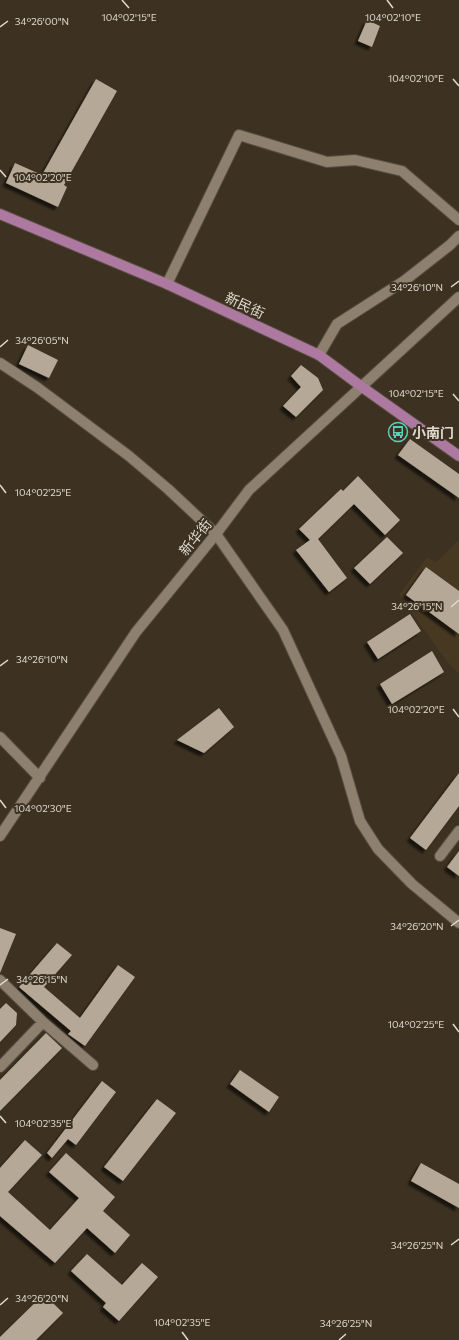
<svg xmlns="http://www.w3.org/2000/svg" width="459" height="1340" font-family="Commissioner,'Noto Sans SC',sans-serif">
<defs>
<filter id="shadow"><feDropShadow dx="-3.5" dy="3.5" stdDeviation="1" flood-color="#0009"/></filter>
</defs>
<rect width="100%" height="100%" fill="#3d3222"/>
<!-- built -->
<path fill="#473822" d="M459 539V674L446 660 399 595 427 557 436 563Z"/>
<!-- building -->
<path fill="#b6a896" filter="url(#shadow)" d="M367 20 380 26 372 47 358 41Z
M96 79 117 91 64 185 67 187 58 207 6 183 15 163 42 175Z
M28 345 58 360 49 378 19 364Z
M301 365 318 378 323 390 296 417 283 406 301 387 291 376Z
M410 439 459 474V498L398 455Z
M358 476 400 520 385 535 354 504 318 539 347 578 329 592 296 550 310 540 299 529 341 489 343 491Z
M387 537 403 553 370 584 354 568Z
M426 567 459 591V634L406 595Z
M410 614 421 631 378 659 367 642Z
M432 651 444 672 392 704 380 684Z
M219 708 234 727 204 753 177 740Z
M459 773V806L426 850 410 838Z
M459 851V876L447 867Z
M0 928 16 934 0 973Z
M57 943 72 955 44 987 80 1018 118 965 135 977 85 1046 68 1034 71 1031 19 987Z
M6 1003 17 1013 16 1025 0 1042V1009Z
M46 1033 62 1048 0 1111V1080Z
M240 1070 279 1097 269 1112 230 1084Z
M102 1081 116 1092 76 1145 68 1139 52 1158 47 1153Z
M157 1099 176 1113 123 1181 104 1167Z
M25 1140 42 1155 8 1192 50 1230 79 1198 49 1172 66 1153 115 1197 103 1211 130 1235 115 1253 87 1228 55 1263 0 1216V1168Z
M421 1163 459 1184V1208L411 1181Z
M87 1254 122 1285 142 1263 158 1277 119 1321 103 1307 106 1303 71 1271Z
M44 1294 63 1313 36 1340H0V1337Z"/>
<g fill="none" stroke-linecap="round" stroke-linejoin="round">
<!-- minor casing -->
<g stroke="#584f42" stroke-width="12">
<path id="minor" d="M167 284 239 135 327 162 355 160 402 171 459 220
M319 355 337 324 404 281 450 245 459 236
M0 363 38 388 129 456 168 489 216 534 283 630 341 756 360 821 378 849 412 884 459 923
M0 737 40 778
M0 836 136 632 216 534 249 490 459 297
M440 856 459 831
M0 980 43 1022 93 1065
M0 1067 43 1022"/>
</g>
<!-- major casing -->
<g stroke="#584f42" stroke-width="12">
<path id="major" d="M0 214 167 284 319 355 362 387 459 456"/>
</g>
<!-- minor -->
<use href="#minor" stroke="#8d806e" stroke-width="10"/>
<!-- major -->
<use href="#major" stroke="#ae79a0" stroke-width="10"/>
</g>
<!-- ticks -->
<path fill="none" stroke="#dfd9cf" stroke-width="1.5" d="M122 0 129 8M387 0 393 8M0 27 8 21M453 79 459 86M0 170 6 177M451 287 459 281M0 347 8 340M453 394 459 401M0 485 6 493M451 607 459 600M0 666 8 660M453 709 459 717M0 800 6 808M451 926 459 920M0 985 8 979M453 1024 459 1032M0 1116 6 1123M451 1245 459 1239M0 1305 8 1298M182 1332 188 1340M339 1340 346 1334"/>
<!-- icons -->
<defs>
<g id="bus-ring" transform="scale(1)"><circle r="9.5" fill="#3d3222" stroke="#5dceb9" stroke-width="1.5"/><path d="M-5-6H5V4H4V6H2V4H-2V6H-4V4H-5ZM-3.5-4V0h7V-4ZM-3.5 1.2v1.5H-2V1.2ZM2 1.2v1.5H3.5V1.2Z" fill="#5dceb9"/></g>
</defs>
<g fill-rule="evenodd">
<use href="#bus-ring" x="398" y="432"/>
</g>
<g text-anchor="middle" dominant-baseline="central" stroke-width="4" stroke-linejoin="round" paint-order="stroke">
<!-- street labels -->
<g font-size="14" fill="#dfd9cf" stroke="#3d3222">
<text transform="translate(245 305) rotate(25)">新民街</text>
<text transform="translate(195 537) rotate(-51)">新华街</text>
</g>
<!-- poi labels -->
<g font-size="14" font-weight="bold" fill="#dfd9cf" stroke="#3d3222" text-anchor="start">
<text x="412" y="432">小南门</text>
</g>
</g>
<g font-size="10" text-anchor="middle" fill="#dfd9cf" stroke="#3d3222" stroke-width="4" stroke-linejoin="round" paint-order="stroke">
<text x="393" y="21">104°02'10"E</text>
<text x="129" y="21">104°02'15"E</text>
<text x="42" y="25">34°26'00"N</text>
<text x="416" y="82">104°02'10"E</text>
<text x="43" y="181">104°02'20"E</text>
<text x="417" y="291">34°26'10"N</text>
<text x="42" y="344">34°26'05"N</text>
<text x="416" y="397">104°02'15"E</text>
<text x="43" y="496">104°02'25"E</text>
<text x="417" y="610">34°26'15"N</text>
<text x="42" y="663">34°26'10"N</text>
<text x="416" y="713">104°02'20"E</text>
<text x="43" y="812">104°02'30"E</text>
<text x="417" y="930">34°26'20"N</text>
<text x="42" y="983">34°26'15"N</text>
<text x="416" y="1028">104°02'25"E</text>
<text x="43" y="1127">104°02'35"E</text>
<text x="417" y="1249">34°26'25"N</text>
<text x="42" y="1302">34°26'20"N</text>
<text x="182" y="1326">104°02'35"E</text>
<text x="346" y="1327">34°26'25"N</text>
</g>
</svg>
